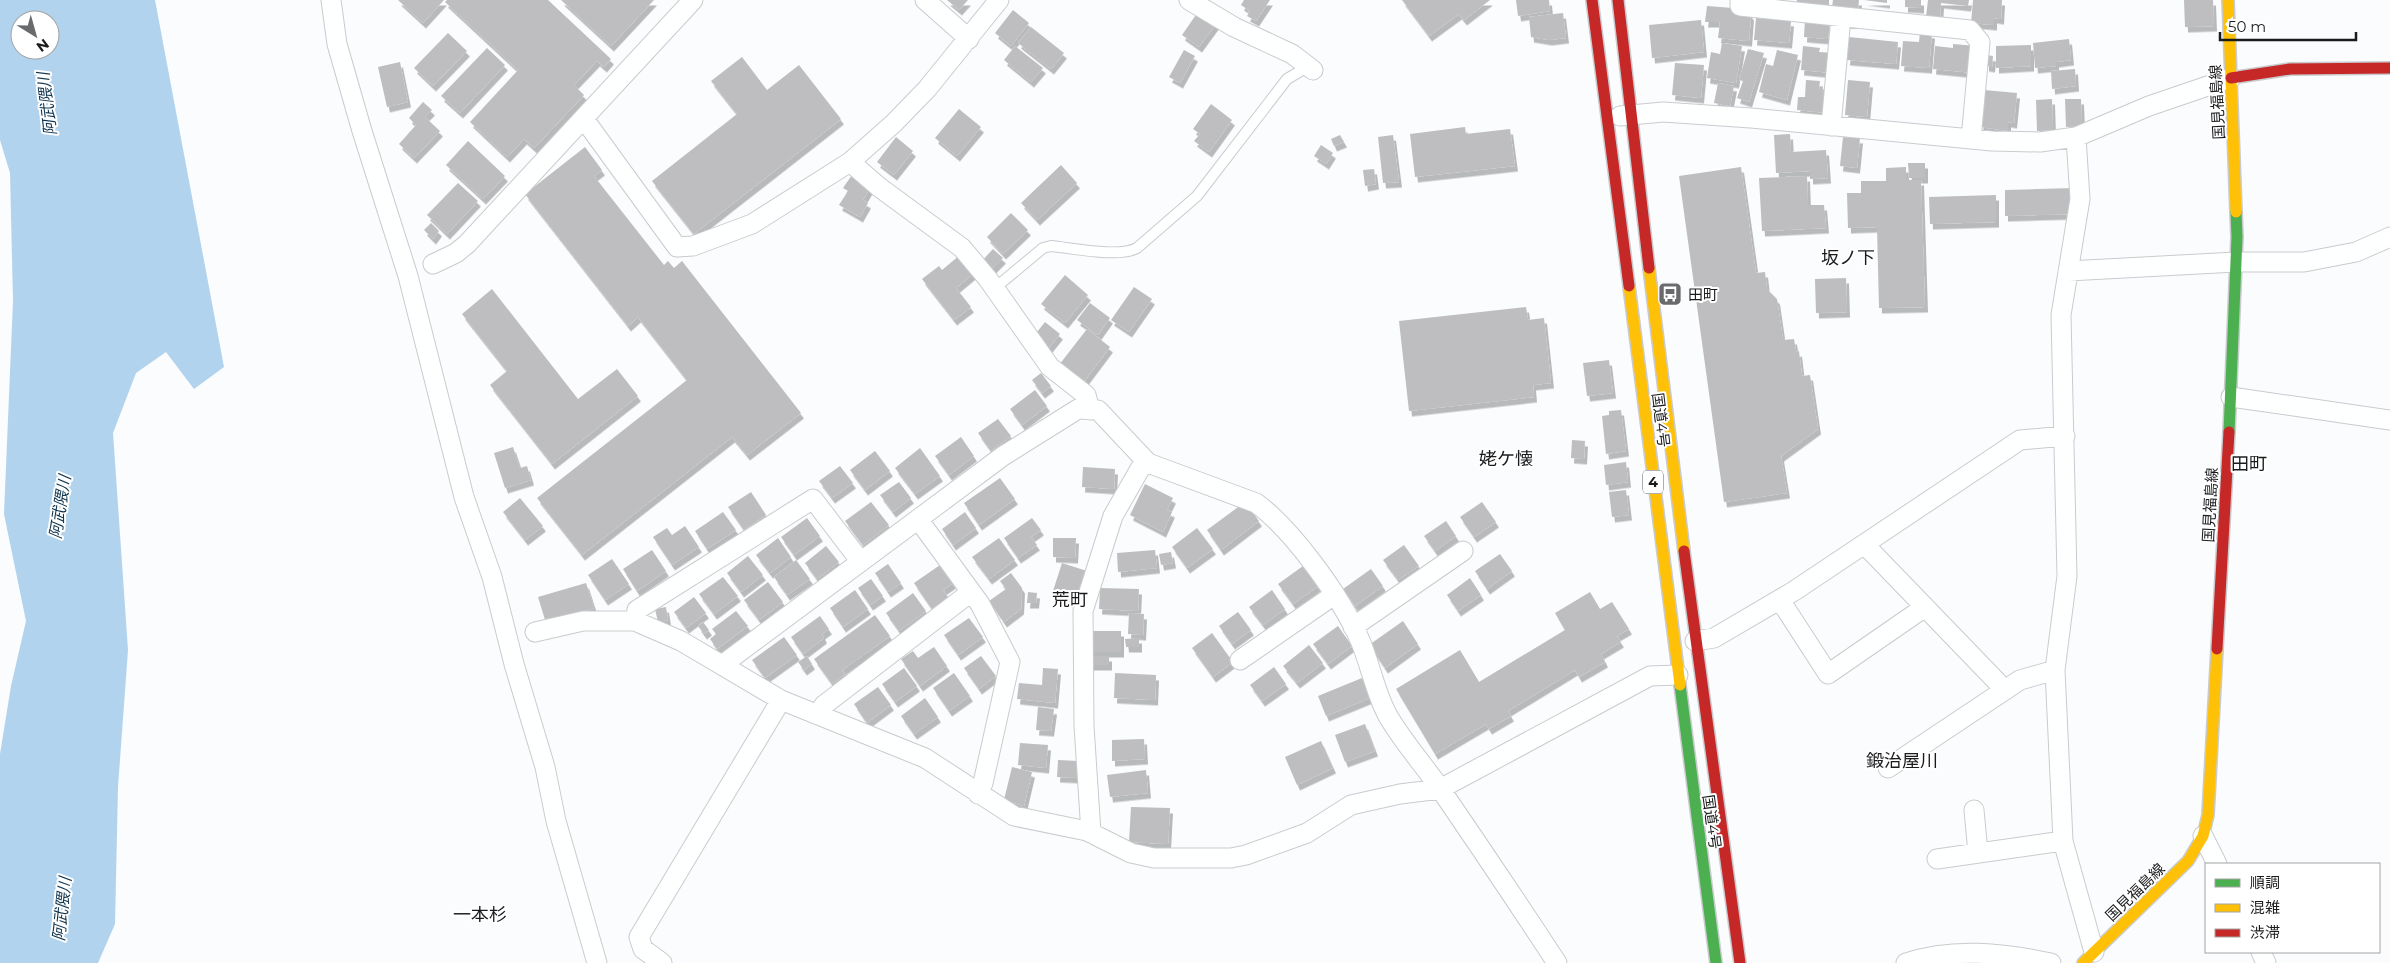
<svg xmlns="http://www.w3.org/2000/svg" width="2390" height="963" font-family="Montserrat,'Noto Sans JP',sans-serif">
<defs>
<filter id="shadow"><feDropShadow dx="3" dy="5.5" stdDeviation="0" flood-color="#0004"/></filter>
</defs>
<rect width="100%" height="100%" fill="#fafcfe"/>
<!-- water -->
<path fill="#b1d3ed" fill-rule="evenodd" d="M0 0H155L224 367 194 389 166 352 136 373 113 433 128 650 118 787 115 924 98 963H0V754L11 686 26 621 4 514 13 301 10 173 0 140ZM20 20H50V50H20Z"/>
<!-- building -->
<path fill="#bebdbf" filter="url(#shadow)" d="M398 0H444L423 23Z
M447 0H548L611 59 604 67 597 61 574 85 584 95 534 148 524 139 507 157 470 122 518 70 445 2Z
M561 0H654L611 46Z
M947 0H968L959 10Z
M1244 0H1270L1256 21 1247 16 1250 11 1241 5Z
M1402 0H1490L1464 20 1459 14 1429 36Z
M1516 0H1549L1550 11 1518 16Z
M1797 0H1829V7L1796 4Z
M1833 0H1859L1858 10 1832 7Z
M1864 0H1887V3Z
M1905 0H1921V8L1905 7Z
M1928 0H1969L1968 6 1941 3 1940 18 1926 17Z
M1973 0H2002L2001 19 1994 18V25L1971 23Z
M2184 0H2213L2214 26 2185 27Z
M1707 6 1746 9 1751 15 1749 41 1718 38 1720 22H1705Z
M1200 9 1218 21 1199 47 1182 35Z
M1013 10 1029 23 1011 46 995 33Z
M1563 13 1566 38 1549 40 1531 37 1529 17Z
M1756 18 1791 21 1789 43 1754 40Z
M1805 19 1830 21 1828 39 1804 37Z
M1701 20 1704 52 1652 58 1649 25Z
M1031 27 1064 53 1051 69 1018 43Z
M1920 32 1932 33 1929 68 1901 66 1903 41 1919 42Z
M448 33 467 51 433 86 414 68Z
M1849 37 1898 42 1896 64 1847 60Z
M2069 39 2071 60 2056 62V66L2035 68 2033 43Z
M1722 43 1742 46 1736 83 1707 78 1711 52 1720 54Z
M1953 44 1976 46 1974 73 1933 69 1935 46 1953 48Z
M2031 45V66L1996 68V46Z
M1015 46 1043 68 1031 82 1004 60Z
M1803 46 1820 48 1819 52 1834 53 1832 73 1801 70Z
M487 48 505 65 460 113 441 96Z
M1748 49 1764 53 1749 102 1737 98 1743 81 1739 80Z
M1184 50 1195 56 1180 83 1169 77Z
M1777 50 1798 55 1787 100 1759 92 1766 64 1773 66Z
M1986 55 1993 56 1992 67 1986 66Z
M742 57 767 90 799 65 841 119 694 234 652 181 737 114 711 81Z
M400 62 408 102 387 107 378 67Z
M1675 63 1704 65 1701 98 1672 95Z
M2075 69 2076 86 2052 89 2051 71Z
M1806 80 1820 81 1819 89 1830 90 1828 113 1797 110 1798 97H1805Z
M1848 80 1870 82 1867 117 1845 115Z
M1718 83 1734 86 1730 106 1714 103Z
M1984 90 2017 93 2014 123 2008 122V131L1980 127Z
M2052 99 2053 130 2037 131 2036 100Z
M2065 99H2081L2082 126 2066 127Z
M423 102 432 110 425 117 440 131 414 158 399 144 416 125 409 118Z
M1211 104 1232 120 1209 152 1194 141 1200 134 1193 129Z
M959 109 981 127 957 156 935 138Z
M1465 127 1466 134 1510 129 1515 166 1415 177 1410 134Z
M1790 134 1791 152 1826 150 1828 178 1810 179V171L1776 173 1774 135Z
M1340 135 1344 142 1334 146 1331 139Z
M1393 135 1399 182 1383 183 1378 137Z
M896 137 913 151 894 175 877 162Z
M1843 137 1860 138 1857 168 1840 166Z
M468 141 505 176 483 199 446 165Z
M1321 145 1333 153 1326 164 1314 156Z
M585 147 602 170 594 176 664 265 668 261 674 268 682 261 801 413 747 455 732 437 582 555 537 498 687 380 638 317 628 326 525 194Z
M1908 163H1925V178H1909Z
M1061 165 1077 183 1037 220 1021 203Z
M1741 167 1756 273 1765 272 1767 289 1777 299 1783 340 1794 339 1796 352 1799 351 1802 376 1810 375 1818 429 1781 456 1787 493 1724 502 1679 176Z
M1906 167V180H1921L1925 307 1879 308 1877 227 1848 228 1847 193H1861V181H1886V168Z
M1374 169 1376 184 1365 186 1363 170Z
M852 175 871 186 863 200 868 203 860 217 839 205 848 191 843 188Z
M1807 176 1808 205H1824L1826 228 1762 231 1759 178Z
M458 183 478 201 447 234 427 215Z
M2075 188 2076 214 2005 216V190Z
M1996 195V222L1930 224 1929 197Z
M1011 213 1028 230 1003 254 987 237Z
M431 223 439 231 433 239 424 230Z
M993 249 1003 258 990 271 981 262Z
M960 255 974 273 956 288 971 307 954 320 922 279 939 266 942 270Z
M1065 275 1088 295 1065 323 1041 304Z
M1846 278 1847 312 1816 313 1815 279Z
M1134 287 1152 299 1129 332 1111 320Z
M492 289 578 399 617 369 638 396 552 464 490 385 507 371 462 314Z
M1090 303 1110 318 1098 335 1077 320Z
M1526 307 1528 320 1544 318 1551 383 1533 385 1534 397 1409 411 1399 321Z
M1045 322 1060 334 1048 349 1033 337Z
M1087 329 1110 347 1083 383 1059 365Z
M1609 360 1613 393 1587 396 1583 363Z
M1041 373 1051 386 1042 393 1032 380Z
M1035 390 1047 406 1022 425 1010 409Z
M1621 410 1626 451 1606 454 1602 416 1609 415V411Z
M998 419 1011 436 991 451 978 433Z
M961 437 974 456 949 475 935 456Z
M1572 440 1585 441 1584 459 1571 458Z
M513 447 520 468 527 466 531 480 505 488 494 453Z
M920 448 940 476 915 494 895 468Z
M875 451 890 471 865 490 850 470Z
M1626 462 1628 482 1606 485 1604 465Z
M840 466 853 483 832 498 819 481Z
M1083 467 1115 469 1114 489 1082 487Z
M1000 478 1015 499 979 525 964 503Z
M899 482 911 498 893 512 880 495Z
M1145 484 1173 498 1167 510 1172 512 1163 532 1130 515Z
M1626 490 1629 515 1612 517 1609 492Z
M751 492 766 515 744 530 728 507Z
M520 498 543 526 525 540 503 512Z
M871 502 889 525 863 545 845 521Z
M1245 502 1259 521 1221 550 1207 530Z
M1482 502 1496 522 1474 537 1460 517Z
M723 512 736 530 707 549 695 531Z
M965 512 976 528 953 545 942 529Z
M807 518 820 536 794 555 781 537Z
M1032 518 1041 530 1031 537 1037 545 1018 558 1004 538Z
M1446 521 1456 536 1435 551 1424 536Z
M685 526 699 547 672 565 653 537 667 528 672 535Z
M1197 528 1213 549 1187 568 1172 547Z
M778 538 791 557 770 573 756 555Z
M999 538 1015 560 989 579 972 557Z
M1053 538H1076L1075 558 1053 557Z
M1404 545 1419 566 1398 580 1383 560Z
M826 546 839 562 817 579 805 563Z
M652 550 666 571 637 591 623 569Z
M1155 550 1157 568 1118 572 1117 553Z
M1171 552 1173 563 1161 565 1159 554Z
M1500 554 1512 571 1487 589 1475 571Z
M748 556 763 575 741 592 727 573Z
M612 559 629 584 605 600 588 575Z
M796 560 810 579 787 595 774 577Z
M1062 563 1087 571 1076 604 1064 600 1066 595 1053 591Z
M888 564 901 583 888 592 875 573Z
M940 565 953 583 943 590 948 597 932 609 914 583Z
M1303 566 1318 586 1293 604 1278 584Z
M1371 569 1383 586 1355 606 1343 589Z
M1011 573 1022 588 1021 609 1004 622 989 601 1006 589 1000 581Z
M723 577 738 596 714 614 699 594Z
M1470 578 1481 595 1458 611 1447 595Z
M871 579 883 596 870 605 858 588Z
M768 582 783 602 759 620 744 600Z
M586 583 594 608 546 623 538 597Z
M1100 588 1139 589 1138 611 1099 609Z
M855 590 868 609 843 627 830 608Z
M1272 590 1285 609 1263 625 1249 607Z
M1028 592 1037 593 1036 603H1027Z
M1590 592 1600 609 1612 602 1629 629 1617 636 1621 642 1601 654 1605 662 1579 677 1575 670 1508 711 1511 716 1489 729 1486 724 1435 754 1396 689 1460 650 1479 682 1565 630 1555 613Z
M913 593 926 611 899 631 886 613Z
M694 597 706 613 686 628 674 612Z
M666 607 668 620 658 622 655 609Z
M736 611 748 626 717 649 710 639 716 634 712 629Z
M1238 612 1251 630 1232 644 1219 626Z
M1129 613 1144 614 1143 635 1128 634Z
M875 615 890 636 842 670 845 674 832 684 814 659Z
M820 616 829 629 822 634 824 638 803 654 791 637Z
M969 618 983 637 958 655 944 635Z
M1403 621 1418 644 1385 668 1369 645Z
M703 622 709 630 704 634 698 626Z
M1338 626 1352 646 1328 664 1313 644Z
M1089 631H1121V652H1089Z
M1212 633 1233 662 1213 677 1192 648Z
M784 637 797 655 765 678 752 660Z
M1139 638V647H1126L1125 639Z
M1309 645 1323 663 1297 683 1283 666Z
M934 647 947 666 920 686 901 659 913 651 918 658Z
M807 656 812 664 804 670 798 662Z
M981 656 996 676 979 689 964 668Z
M1089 656H1109V665H1089Z
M1274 667 1286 684 1262 701 1250 685Z
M904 668 917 686 895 702 882 684Z
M1043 668 1058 669 1055 703 1017 699 1019 683 1042 685Z
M954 673 970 696 949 711 933 688Z
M1115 673 1156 675 1155 700 1114 698Z
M1362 678 1370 698 1326 716 1318 696Z
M878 687 891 705 867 723 854 704Z
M925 698 938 717 914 734 901 716Z
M1038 707 1054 709 1051 731 1036 730Z
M1365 724 1375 751 1345 762 1335 735Z
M1144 739 1145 759 1112 761V740Z
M1321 741 1333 768 1297 785 1285 757Z
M1020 743 1048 745 1046 768 1018 765Z
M1058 760 1078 761V778L1057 777Z
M1012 767 1032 772 1024 806 1004 800Z
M1146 770 1148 793 1110 797 1107 775Z
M1131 807 1170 808 1168 844 1129 842Z"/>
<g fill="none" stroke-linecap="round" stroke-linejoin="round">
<!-- lane casing -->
<g stroke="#cacbce" stroke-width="12">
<path id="lane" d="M995 288 1043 248 1051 246C1072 248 1119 258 1137 248L1197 196 1287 79 1309 66"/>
</g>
<!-- street casing -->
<g stroke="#cacbce" stroke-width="21">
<path id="street" d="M331 0 337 44 362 131 408 276 464 497 492 577 514 664 545 767 556 821 597 963
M925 0 969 39
M1189 0 1234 27 1292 54 1313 70
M1740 0V6L1970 30 1980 42 1971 139
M1620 116 1663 112 1751 118 1992 141 2040 142 2076 137 2149 106 2231 78
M584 119 677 247 693 246 752 224 850 162 894 123 927 89 999 0
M1831 126 1841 17
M2076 137 2080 199 2061 315 2067 576 2055 670 2063 841 2094 952
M850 162 879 187 962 248 988 279 1050 367 1086 395 1090 410
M433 264 456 253 467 244 693 0
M2068 271 2236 262H2304L2356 252 2390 237
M2231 397 2390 420
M918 519 980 604 1010 662 983 783 978 794
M1865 545 2005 690
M861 562 813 499 637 610 635 621 681 641 781 700 925 758 1014 816 1087 831 1131 853 1154 858H1231L1246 855 1307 833 1351 805 1400 794 1440 789 1650 676 1678 675
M1780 600 1828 674 1925 607
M1353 627 1463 551
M535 632 583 621H635
M1695 641 1714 638 1794 591 2020 440 2065 436
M1240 660 1334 595
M722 665 1003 456 1078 409 1098 410 1148 463 1256 503C1293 530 1340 596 1359 638 1370 662 1375 693 1388 716 1403 742 1424 765 1441 790 1480 847 1519 905 1557 963
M818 715 824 705 971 592
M1888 768 2020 680 2055 670
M1974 810 1978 853
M1091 833 1084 726 1083 611 1113 516 1145 460
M2203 836 2217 864
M1937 859 2063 841
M2261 952 2266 963
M662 963 643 949 639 937 781 700
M1906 963C1954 947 2003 953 2051 963"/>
</g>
<!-- fast casing -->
<g stroke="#cacbce" stroke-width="14">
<path id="fast" d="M2229 432 2237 237 2236 212
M1680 685 1716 963"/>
</g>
<!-- slow casing -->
<g stroke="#cacbce" stroke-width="14">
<path id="slow" d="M2228 0 2236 212
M1649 268 1684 551
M1629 286 1680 685
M2083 963 2188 861 2203 836 2208 815 2217 649"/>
</g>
<!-- jam casing -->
<g stroke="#cacbce" stroke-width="14">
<path id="jam" d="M1592 0 1629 286
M1618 0 1649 268
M2231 78 2290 69 2390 68
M1684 551 1740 963
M2217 649 2229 432"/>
</g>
<!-- lane -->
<use href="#lane" stroke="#feffff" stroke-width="10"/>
<!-- street -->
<use href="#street" stroke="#feffff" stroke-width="19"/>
<!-- fast -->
<use href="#fast" stroke="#4caf50" stroke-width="11"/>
<!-- slow -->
<use href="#slow" stroke="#ffc107" stroke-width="11"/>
<!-- jam -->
<use href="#jam" stroke="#c62828" stroke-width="11"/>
</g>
<!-- icons -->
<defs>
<g id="bus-square" transform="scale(1.25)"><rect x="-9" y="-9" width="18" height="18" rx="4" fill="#686a6c" stroke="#fff"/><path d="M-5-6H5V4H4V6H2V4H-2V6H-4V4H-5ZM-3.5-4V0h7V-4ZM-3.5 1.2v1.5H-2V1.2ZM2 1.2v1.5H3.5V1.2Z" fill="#fff"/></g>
</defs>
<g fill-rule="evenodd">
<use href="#bus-square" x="1670" y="294"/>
</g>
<g text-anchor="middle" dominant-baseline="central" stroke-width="4" stroke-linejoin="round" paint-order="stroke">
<!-- shield labels -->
<rect fill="#fff" stroke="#5f5f61" stroke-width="1" x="1643" y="470.5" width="20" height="23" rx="4"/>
<g font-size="14" font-weight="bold" fill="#1a1b1d">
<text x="1653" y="482">4</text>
</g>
<!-- street labels -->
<g font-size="15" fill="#1a1b1d" stroke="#fff">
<text transform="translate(2217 102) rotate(-93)">国見福島線</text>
<text transform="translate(1661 420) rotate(83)">国道4号</text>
<text transform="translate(2210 505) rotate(-87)">国見福島線</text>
<text transform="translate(1712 822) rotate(82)">国道4号</text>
<text transform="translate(2135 892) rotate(-44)">国見福島線</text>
</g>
<!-- poi labels -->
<g font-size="15" fill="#1a1b1d" stroke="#fff" text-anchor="start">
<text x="1688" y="294">田町</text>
</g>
<!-- water labels -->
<g font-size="16" font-style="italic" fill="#10354f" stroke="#fff">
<text transform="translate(47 104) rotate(-97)">阿武隈川</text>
<text transform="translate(60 507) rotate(-81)">阿武隈川</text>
<text transform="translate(62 909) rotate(-84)">阿武隈川</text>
</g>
<!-- quarter labels -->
<g font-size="18" fill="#1a1b1d" stroke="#fff">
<text x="1848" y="258">坂ノ下</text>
<text x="1506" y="459">姥ケ懐</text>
<text x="2249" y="464">田町</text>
<text x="1070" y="600">荒町</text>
<text x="1902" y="761">鍛治屋川</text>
<text x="480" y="915">一本杉</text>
</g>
</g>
<!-- legend -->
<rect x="2205" y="863" width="175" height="90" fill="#ffffff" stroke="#a3a4a5"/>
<rect x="2215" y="879" width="25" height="8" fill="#4caf50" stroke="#a3a4a5"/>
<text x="2250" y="888" font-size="15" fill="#1a1b1d">順調</text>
<rect x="2215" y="904" width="25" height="8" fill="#ffc107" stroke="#a3a4a5"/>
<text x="2250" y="913" font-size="15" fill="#1a1b1d">混雑</text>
<rect x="2215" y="929" width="25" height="8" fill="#c62828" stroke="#a3a4a5"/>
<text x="2250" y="938" font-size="15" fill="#1a1b1d">渋滞</text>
<!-- north arrow -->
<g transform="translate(35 35) rotate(143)"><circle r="24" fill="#ffffff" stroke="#a3a4a5"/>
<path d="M0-4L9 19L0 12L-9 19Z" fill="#686a6c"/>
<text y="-8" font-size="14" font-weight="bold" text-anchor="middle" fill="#1a1b1d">N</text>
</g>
<!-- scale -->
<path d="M2220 32v8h136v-8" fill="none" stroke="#1a1b1d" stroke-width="2.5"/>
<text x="2228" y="32" font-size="15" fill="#1a1b1d" stroke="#ffffff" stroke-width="4" paint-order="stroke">50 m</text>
</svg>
